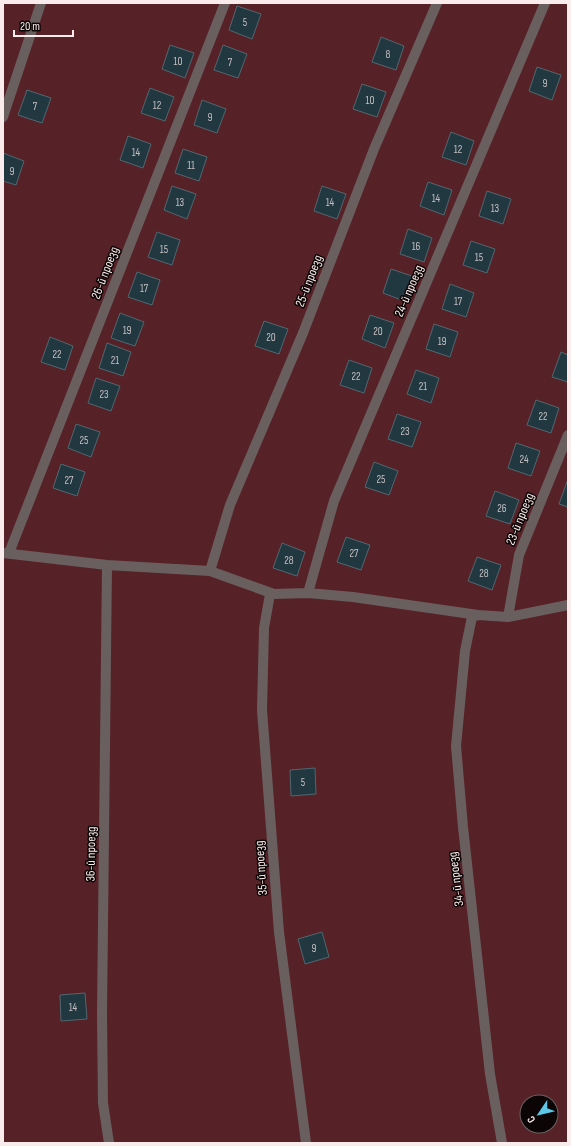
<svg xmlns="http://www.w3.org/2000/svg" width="571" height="1146" font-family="'Sofia Sans Condensed',sans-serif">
<rect width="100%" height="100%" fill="#291617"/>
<!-- green -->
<path fill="#562228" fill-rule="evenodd" d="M3 3H568V1143H3ZM527 1102H551V1126H527Z"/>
<!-- building -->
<path fill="#223840" stroke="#50676f" d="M237 6 261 14 252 39 229 30Z
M381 37 404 46 396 70 372 62Z
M170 45 194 53 185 78 162 69Z
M223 45 247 54 238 78 214 70Z
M537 67 561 75 552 100 529 91Z
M362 84 386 92 377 117 353 109Z
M150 88 174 97 165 121 141 113Z
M27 90 51 98 42 123 18 115Z
M202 100 226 109 217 133 194 125Z
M451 132 474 141 466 165 442 157Z
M128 136 151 144 143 168 120 160Z
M183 149 207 157 199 181 175 173Z
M3 153 24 161 16 185 3 181Z
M428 182 452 190 444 215 420 206Z
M172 186 196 194 187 219 164 210Z
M322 186 346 194 337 219 314 211Z
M487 191 511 199 503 224 479 216Z
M408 229 432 238 424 262 400 254Z
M157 232 180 240 172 265 148 257Z
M471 241 495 249 487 273 463 265Z
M391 269 415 277 407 302 383 293Z
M137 272 160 280 152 305 128 297Z
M450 284 474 293 466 317 442 309Z
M120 313 144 322 135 346 111 338Z
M370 315 394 323 385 348 362 339Z
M264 321 288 329 279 354 255 346Z
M434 324 458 332 450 357 426 349Z
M50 337 73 346 65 370 41 362Z
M107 343 131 352 123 376 99 368Z
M561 352 568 355V382L552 377Z
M349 360 372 368 364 393 340 385Z
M416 370 439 378 431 403 407 394Z
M96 378 120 386 111 411 88 403Z
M536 400 559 408 551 433 527 425Z
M397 414 421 422 412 447 388 439Z
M76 424 100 432 91 457 68 448Z
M516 443 540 451 531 476 508 468Z
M374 462 398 471 389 495 365 487Z
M61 464 85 472 77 496 53 488Z
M568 479V507L559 504Z
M495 491 519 500 510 524 486 516Z
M346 537 370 545 361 570 337 562Z
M282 543 305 552 297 576 273 568Z
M477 557 501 565 492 590 468 581Z
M315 768 316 794 291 796 290 770Z
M322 932 329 957 305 964 298 939Z
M85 993 87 1019 61 1021 60 995Z"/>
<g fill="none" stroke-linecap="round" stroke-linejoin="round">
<!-- minor -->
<path stroke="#6a5f5f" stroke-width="10" d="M3 117 41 3
M3 553 107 565 210 571 274 594 308 593 353 597 478 615 508 617 568 605
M9 553 225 3
M107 565 102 1014 103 1103 109 1143
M210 571 230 505 303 333 374 149 437 3
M308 593 334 501 545 3
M274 594H270L264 628 262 710 279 932 306 1143
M478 615 472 617 465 651 456 746 463 827 490 1074 502 1143
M508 617 519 555 568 435"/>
</g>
<g text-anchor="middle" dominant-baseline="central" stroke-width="3" stroke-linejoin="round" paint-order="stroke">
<!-- number labels -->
<g font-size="11" fill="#c4bfc1">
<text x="245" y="22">5</text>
<text x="388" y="54">8</text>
<text x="178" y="61">10</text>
<text x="230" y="62">7</text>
<text x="545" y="83">9</text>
<text x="370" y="100">10</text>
<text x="157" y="105">12</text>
<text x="35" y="106">7</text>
<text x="210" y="117">9</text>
<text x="458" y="149">12</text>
<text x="136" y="152">14</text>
<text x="191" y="165">11</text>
<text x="12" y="171">9</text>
<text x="436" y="198">14</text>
<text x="180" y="202">13</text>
<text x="330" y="202">14</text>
<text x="495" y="208">13</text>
<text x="416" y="246">16</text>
<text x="164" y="249">15</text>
<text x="479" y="257">15</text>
<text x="144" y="288">17</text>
<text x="458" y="301">17</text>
<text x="127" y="330">19</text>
<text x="378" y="331">20</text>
<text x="271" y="337">20</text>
<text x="442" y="341">19</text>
<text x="57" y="354">22</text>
<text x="115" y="360">21</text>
<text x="356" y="376">22</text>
<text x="423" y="386">21</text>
<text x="104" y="394">23</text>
<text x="543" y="416">22</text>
<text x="405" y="431">23</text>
<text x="84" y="440">25</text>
<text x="524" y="459">24</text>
<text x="381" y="479">25</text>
<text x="69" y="480">27</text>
<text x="502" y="508">26</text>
<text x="354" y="553">27</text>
<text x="289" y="560">28</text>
<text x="484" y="573">28</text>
<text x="303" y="782">5</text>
<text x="314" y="948">9</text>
<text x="73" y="1007">14</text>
</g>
<!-- street labels -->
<g font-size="13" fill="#faecec" stroke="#0c0505">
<text transform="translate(105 273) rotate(-69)">26-й проезд</text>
<text transform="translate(309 281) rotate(-69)">25-й проезд</text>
<text transform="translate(409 291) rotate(-67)">24-й проезд</text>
<text transform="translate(520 519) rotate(-68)">23-й проезд</text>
<text transform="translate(91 854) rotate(-89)">36-й проезд</text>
<text transform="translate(261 868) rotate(-94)">35-й проезд</text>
<text transform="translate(456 879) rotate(-97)">34-й проезд</text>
</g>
</g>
<!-- border -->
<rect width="571" height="1146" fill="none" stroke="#faecec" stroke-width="8"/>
<!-- north arrow -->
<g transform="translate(539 1114) rotate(235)"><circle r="19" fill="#0c0505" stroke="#6b6161"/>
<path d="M0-3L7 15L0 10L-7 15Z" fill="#5cc7e7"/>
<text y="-6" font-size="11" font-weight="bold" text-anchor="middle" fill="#faecec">С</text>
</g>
<!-- scale -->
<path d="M14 30v6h59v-6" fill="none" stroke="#faecec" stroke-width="2"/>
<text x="20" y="30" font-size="12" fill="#faecec" stroke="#0c0505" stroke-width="3" paint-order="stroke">20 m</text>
</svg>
